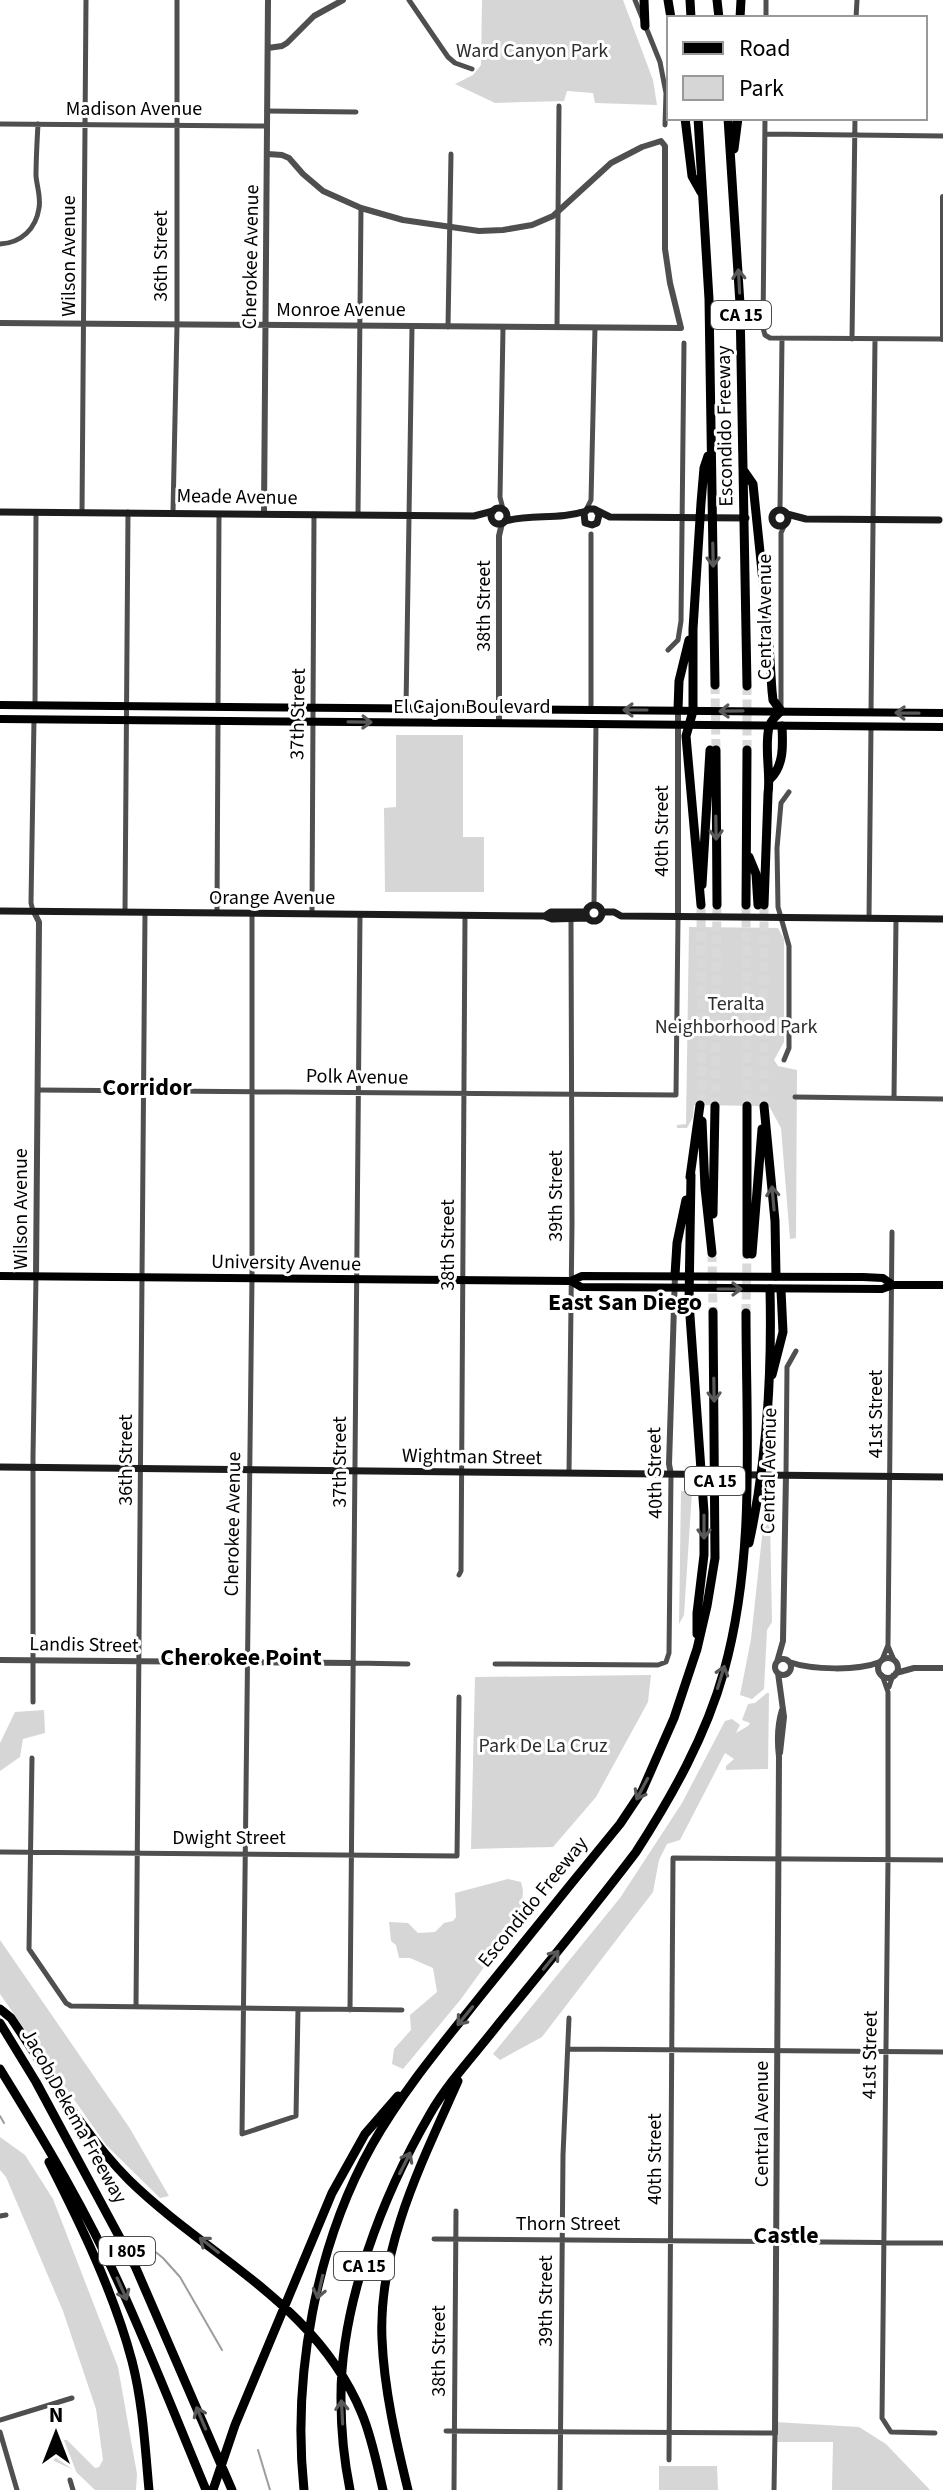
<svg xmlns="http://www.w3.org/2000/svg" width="943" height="2490" font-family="'Source Sans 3',sans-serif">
<rect width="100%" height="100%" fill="#fff"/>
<!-- green -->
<path fill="#d6d6d6" d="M482 0H623L653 80 657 105 595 103 593 93 567 91 564 101 495 103 455 84 473 75 481 65Z
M396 735H463V837H484V892H385L384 808 396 807Z
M689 927 778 928 784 939V1042L774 1060 778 1066 797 1070 796 1238 790 1239 781 1128 769 1106 694 1105 693 1117 687 1128H677V1125L686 1124Z
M681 1491 692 1492 684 1615 679 1624Z
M764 1518 770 1519 772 1622 767 1630 764 1689 752 1699 740 1695 751 1639Z
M651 1675 648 1702 596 1797 553 1847 471 1849 475 1677Z
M767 1693H769L768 1769 726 1770V1766L734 1759 725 1753 680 1840 667 1844 659 1860 653 1892 542 2037 500 2060 493 2054 620 1898 682 1803 725 1721 732 1719 740 1725 736 1733 748 1726 750 1723 742 1720 748 1704 755 1703Z
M44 1710 45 1733 23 1739 20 1757 0 1771V1743L15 1712Z
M508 1879 521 1882 523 1890 521 1916 461 1999 403 2069 392 2064 394 2049 411 2030 410 2015 437 1992 433 1968 410 1958H399L396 1945 391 1941 389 1922 408 1923 418 1933 435 1932 444 1923 453 1921 456 1917 455 1893Z
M0 1940 129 2127 169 2196 160 2198 106 2145 0 1994Z
M0 2137 25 2155 53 2199 118 2367 137 2474 136 2490H95L74 2470 54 2461 49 2449 51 2439 67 2440 95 2468 99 2467 103 2460 96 2409 63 2311 6 2177 0 2170Z
M775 2422 859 2427 886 2444 930 2490H832L833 2442H775Z
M659 2466H717L718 2490H659Z"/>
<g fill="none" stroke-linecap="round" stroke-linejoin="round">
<!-- stream -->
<path stroke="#9d9d9d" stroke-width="2" d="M0 2116 4 2123
M147 2245 163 2258 180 2277 222 2350
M258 2450 270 2490"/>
<!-- motorway-tunnel -->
<path stroke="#d9d9d9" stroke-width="9" stroke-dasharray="9 4.5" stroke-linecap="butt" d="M715 685 716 750
M747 686V750
M701 905 702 1105
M746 905 747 1106
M715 1106 717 905
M764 1106V905
M712 1253 713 1312
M746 1313 747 1254"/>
<!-- minor -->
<path stroke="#4f4f4f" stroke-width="5" d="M409 0 448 57 455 63 472 69
M635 0 660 62 666 93 665 125
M766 18V0
M856 18 857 0
M267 111 356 112
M765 118 763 328 765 335 770 338 942 339
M0 124 267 126
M765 134 943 136
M0 244C21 243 36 229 39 208 41 197 37 187 36 176 36 159 37 142 38 124
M448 327 451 154
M557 327 559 106
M503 328 500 497 503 509
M852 339 855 118
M586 510 591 500 595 328
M780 510 782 338
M82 512 86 0
M173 512 177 325V0
M358 514 361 208
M591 534V710
M668 650 678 640 681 621 684 343
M35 705 36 512
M218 706 219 514
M406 708 412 327
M781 710V533L785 524
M871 712 875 339
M594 905 596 724
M33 911 31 903 34 719
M125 912 128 512
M217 913 218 721
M252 914V1278L242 2134 296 2116 298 2009
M312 914 314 514
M869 919 871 726
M784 1060 789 1048V946L778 907 777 848 781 803 789 792
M38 1090 676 1095 678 918
M795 1097 943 1099
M894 1098 896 919
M569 1473 572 1223 571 919
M786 1475 787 1367 796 1351
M459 1575 461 1571 465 916
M888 1646 894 1660
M882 1660 888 1645 892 1232
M354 1663 408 1664
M495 1664 658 1665 666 1662 669 1653 671 1475
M882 1675 888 1692V1860L882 2418 891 2432 935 2433
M889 1687 893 1675
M33 1702V1456L36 1276
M32 1758 29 1949 66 2003 71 2006 402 2010
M0 1852 457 1856 459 1697
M136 2007 145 913
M350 2010 360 915
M568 2049 943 2052
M0 2216 6 2215
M434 2239 943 2243
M0 2420 72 2398
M446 2431 775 2433 774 2490
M0 2432 17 2490
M669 2460 673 1858 943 1860
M70 2480 73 2490
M454 2490 456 2211
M560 2490 563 2155 569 2018"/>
<!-- tertiary -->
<path stroke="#4f4f4f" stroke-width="6" d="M268 48 282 46 287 43 314 16 343 0
M943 197V339
M0 323 681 328 670 283 665 249V146L661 141 642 147 611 163 553 216 532 225 503 230 479 231 403 220 361 208 323 191 303 174 289 158 282 155 268 154
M264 514 268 0
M499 724V536L502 523
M34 912 39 922 36 1276
M678 918V710
M671 1475 669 1464 675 1275
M878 1668a10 10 0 1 1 20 0a10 10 0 1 1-20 0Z
M775 1667a8 8 0 1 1 16 0a8 8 0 1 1-16 0Z
M0 1660 354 1663
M777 1662 783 1641 786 1475
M789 1662C812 1670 858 1671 880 1662
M778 1673 784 1717 780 1753
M896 1673 914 1668H943
M775 2433 779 1757C777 1740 777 1726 782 1710"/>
<!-- secondary -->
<path stroke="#1c1c1c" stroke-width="7" d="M491 516a8 8 0 1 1 16 0a8 8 0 1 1-16 0Z
M772 518a8 8 0 1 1 16 0a8 8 0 1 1-16 0Z
M596 510 599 515 597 523 592 525 585 523 584 513 588 509H594L610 517 746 518
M0 512 474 516 493 511
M787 514 806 519 939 520
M505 521C532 514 560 520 586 511
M586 913a8 8 0 1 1 16 0a8 8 0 1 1-16 0Z
M0 911 544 916 552 919 587 918
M602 912H614L621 916 943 919
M545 916 551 912H586
M0 1467 943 1477"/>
<!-- primary -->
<path stroke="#000" stroke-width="8" d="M0 705 943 713
M0 719 943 727
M0 1276 571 1281 582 1276 863 1277 883 1278 893 1285
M571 1281 581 1287 882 1289 893 1285H943"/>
<!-- motorway -->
<path stroke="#000" stroke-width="9" d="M644 0 645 26
M668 0 671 18
M690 0 691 18
M717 0 719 18
M740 18 741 0
M685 118 692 176 701 192
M698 118 709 299 715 685
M728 118 740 304 747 686
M734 149 738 118
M744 471 753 484 768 630 772 691 773 700 781 711C776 716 770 721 769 727 764 749 771 773 768 794L764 905
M678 710 679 681 689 640
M716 750 717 905
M770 779C784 766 783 745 782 726
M749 857 756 874 758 905
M702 885 710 750
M701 905 686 736 693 711V629L701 503 704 468 708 456
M746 905 747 750
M764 1106 775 1221 776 1276
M702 1121 705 1188 712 1253
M691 1175 689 1302 704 1512V1555L697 1613V1634
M690 1177 700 1105
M713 1214 715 1106
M747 1254V1106
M752 1254 762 1129
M675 1275 677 1243 686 1200
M772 1375 783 1332 781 1290
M749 1543C767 1461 772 1373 770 1289
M0 2009 11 2018C48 2072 82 2133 129 2180 209 2258 317 2304 362 2414 372 2438 377 2465 383 2490
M0 2023 36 2082 135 2266 232 2490
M0 2069C44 2140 87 2212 121 2288 151 2354 178 2423 206 2490
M49 2162C81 2225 114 2293 132 2361 143 2404 145 2447 149 2490
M213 2490 235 2425 332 2193 365 2134 398 2096
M304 2490C292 2376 316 2245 372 2145 403 2090 444 2042 483 1993 528 1937 574 1880 620 1824L642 1791 674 1718 697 1649 707 1606 715 1558 713 1312
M350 2490C344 2460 341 2430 341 2400 340 2304 383 2195 430 2114 449 2081 477 2052 500 2022 546 1966 592 1910 636 1852 672 1796 706 1736 724 1671 756 1556 746 1432 746 1313
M408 2490C396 2441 384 2389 382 2339 378 2248 422 2162 458 2081"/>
</g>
<!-- one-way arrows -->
<defs><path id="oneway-shaft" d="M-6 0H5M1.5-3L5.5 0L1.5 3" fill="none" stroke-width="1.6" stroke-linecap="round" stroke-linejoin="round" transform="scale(2)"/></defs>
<g stroke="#595959">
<use href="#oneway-shaft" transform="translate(739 281) rotate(-93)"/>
<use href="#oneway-shaft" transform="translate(713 555) rotate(89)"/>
<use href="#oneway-shaft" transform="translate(635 710) rotate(-180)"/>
<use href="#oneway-shaft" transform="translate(731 711) rotate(179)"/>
<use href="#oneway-shaft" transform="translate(907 713) rotate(-179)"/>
<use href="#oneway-shaft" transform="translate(360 722) rotate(1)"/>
<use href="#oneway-shaft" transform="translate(716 828) rotate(89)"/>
<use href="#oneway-shaft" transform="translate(773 1198) rotate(-95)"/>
<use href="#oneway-shaft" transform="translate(730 1289)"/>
<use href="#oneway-shaft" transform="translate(714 1390) rotate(89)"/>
<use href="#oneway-shaft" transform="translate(704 1527) rotate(90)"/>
<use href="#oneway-shaft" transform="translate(721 1677) rotate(-73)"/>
<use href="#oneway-shaft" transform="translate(642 1789) rotate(118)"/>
<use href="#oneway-shaft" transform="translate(551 1960) rotate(-51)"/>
<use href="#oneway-shaft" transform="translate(465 2016) rotate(129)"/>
<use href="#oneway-shaft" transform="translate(405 2163) rotate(-63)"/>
<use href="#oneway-shaft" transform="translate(209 2245) rotate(-142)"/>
<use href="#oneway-shaft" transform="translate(320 2287) rotate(103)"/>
<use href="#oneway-shaft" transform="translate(122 2289) rotate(66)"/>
<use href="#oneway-shaft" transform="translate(342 2412) rotate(-93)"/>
<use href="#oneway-shaft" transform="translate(201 2418) rotate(-113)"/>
</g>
<g text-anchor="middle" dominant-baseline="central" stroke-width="6" stroke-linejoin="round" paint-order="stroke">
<!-- shield labels -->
<g fill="#fff" stroke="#4c4c4c" stroke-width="2">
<rect x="711" y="301" width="60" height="28" rx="6"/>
<rect x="685" y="1467" width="60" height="28" rx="6"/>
<rect x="99" y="2237" width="56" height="28" rx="6"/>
<rect x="334" y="2252" width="60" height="28" rx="6"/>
</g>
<g font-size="18" font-weight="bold" fill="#000">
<text x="741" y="315">CA 15</text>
<text x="715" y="1481">CA 15</text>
<text x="127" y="2251">I 805</text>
<text x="364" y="2266">CA 15</text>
</g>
<!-- park labels -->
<g font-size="20" fill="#2d2d2d" stroke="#fff">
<text x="532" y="51">Ward Canyon Park</text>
<text x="736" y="1004">Teralta<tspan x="736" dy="23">Neighborhood Park</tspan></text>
<text x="543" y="1746">Park De La Cruz</text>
</g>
<!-- street labels -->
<g font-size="20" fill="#000" stroke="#fff">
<text x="134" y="109">Madison Avenue</text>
<text transform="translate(69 256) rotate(-90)">Wilson Avenue</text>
<text transform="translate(161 256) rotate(-90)">36th Street</text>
<text transform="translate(251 257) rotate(-89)">Cherokee Avenue</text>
<text x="341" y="310">Monroe Avenue</text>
<text transform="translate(725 426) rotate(-91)">Escondido Freeway</text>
<text transform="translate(237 497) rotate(1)">Meade Avenue</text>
<text transform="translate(484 606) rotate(-90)">38th Street</text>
<text transform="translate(765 617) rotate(-90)">Central Avenue</text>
<text x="472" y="707">El Cajon Boulevard</text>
<text transform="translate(298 714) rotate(-89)">37th Street</text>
<text transform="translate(662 831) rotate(-90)">40th Street</text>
<text x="272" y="898">Orange Avenue</text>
<text transform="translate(357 1077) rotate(1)">Polk Avenue</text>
<text transform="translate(556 1196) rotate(-90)">39th Street</text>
<text transform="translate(21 1209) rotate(-90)">Wilson Avenue</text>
<text transform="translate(448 1245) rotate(-90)">38th Street</text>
<text transform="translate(286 1263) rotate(1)">University Avenue</text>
<text transform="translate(876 1414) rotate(-90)">41st Street</text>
<text transform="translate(472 1457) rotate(1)">Wightman Street</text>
<text transform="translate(126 1460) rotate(-90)">36th Street</text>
<text transform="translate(340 1462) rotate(-90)">37th Street</text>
<text transform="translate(769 1471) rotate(-89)">Central Avenue</text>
<text transform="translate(655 1473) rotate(-91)">40th Street</text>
<text transform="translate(233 1524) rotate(-89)">Cherokee Avenue</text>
<text transform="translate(84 1645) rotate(1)">Landis Street</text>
<text x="229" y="1838">Dwight Street</text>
<text transform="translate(533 1902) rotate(-51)">Escondido Freeway</text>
<text transform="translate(870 2055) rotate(-89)">41st Street</text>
<text transform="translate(74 2116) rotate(61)">Jacob Dekema Freeway</text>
<text transform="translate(762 2124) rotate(-90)">Central Avenue</text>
<text transform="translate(655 2159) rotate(-90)">40th Street</text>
<text x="568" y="2224">Thorn Street</text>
<text transform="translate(546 2301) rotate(-90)">39th Street</text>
<text transform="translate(439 2351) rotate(-90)">38th Street</text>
</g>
<!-- quarter labels -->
<g font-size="24" font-weight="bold" fill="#000" stroke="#fff">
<text x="147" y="1087">Corridor</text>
<text x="625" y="1302">East San Diego</text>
<text x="241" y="1657">Cherokee Point</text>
<text x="786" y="2235">Castle</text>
</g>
</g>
<!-- legend -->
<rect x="667" y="16" width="260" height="104" fill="#ffffff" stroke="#999999" stroke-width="2"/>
<rect x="683" y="42" width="40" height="12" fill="#000000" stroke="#999999" stroke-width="2"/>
<text x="739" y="56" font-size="24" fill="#000000">Road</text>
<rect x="683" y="76" width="40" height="24" fill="#d6d6d6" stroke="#999999" stroke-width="2"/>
<text x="739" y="96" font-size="24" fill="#000000">Park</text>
<!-- north arrow -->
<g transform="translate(56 2434)" stroke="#ffffff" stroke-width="6" paint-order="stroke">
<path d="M0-6L14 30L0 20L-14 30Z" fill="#000000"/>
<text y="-12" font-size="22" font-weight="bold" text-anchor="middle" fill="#000000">N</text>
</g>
</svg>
